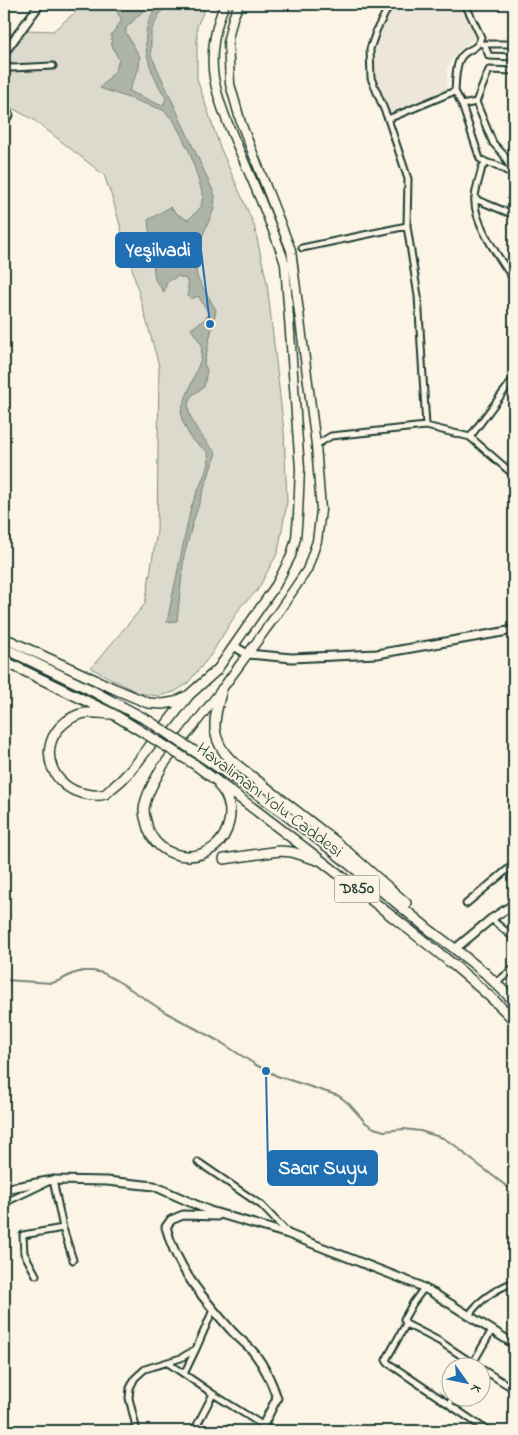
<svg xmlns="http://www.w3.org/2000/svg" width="518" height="1435" font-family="'Indie Flower',sans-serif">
<rect width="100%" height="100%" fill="#fcf5e5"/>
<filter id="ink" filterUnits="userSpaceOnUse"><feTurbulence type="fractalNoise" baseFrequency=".02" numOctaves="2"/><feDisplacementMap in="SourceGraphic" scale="10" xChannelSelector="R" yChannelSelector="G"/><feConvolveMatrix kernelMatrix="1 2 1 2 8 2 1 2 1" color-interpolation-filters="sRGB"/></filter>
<g filter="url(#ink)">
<!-- built -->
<path fill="#ece7d8" d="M394 4H458L476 37 458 51 447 69V89L389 113 375 77 373 55 384 25Z"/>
<!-- green -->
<path fill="#dcdacc" stroke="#7e8c80" d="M85 4H207L197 26V79L220 147 254 225 267 283 284 431 287 502 278 552 257 591 241 606 210 656 187 684 174 692 158 696 138 693 91 668 145 604 157 531 159 366 113 200 104 175 34 120 4 104V60L28 30 53 31Z"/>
<!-- water -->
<path fill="#aeb3a7" stroke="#758479" d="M126 4H150L126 28V33L140 57 139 68 129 91 160 105 164 104 166 98C151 75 138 43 151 16 153 12 157 8 160 4H168L160 13 151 31V55L215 195 214 209 194 255 197 277 216 310 204 364 207 370 204 387C200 390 194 393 191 397 180 414 206 441 216 453L193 522 184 556 177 621 167 622 191 507 209 464 208 452 191 439 182 420 181 410 201 359 202 345 191 329 205 319 209 313 198 296 191 299 188 296V284L186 279 178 276 167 282 164 292 155 280 148 220 170 207 177 214 188 220 201 207 203 195 190 153 174 121 163 110 100 88 115 71 119 60 112 46 111 35 122 20 117 12Z"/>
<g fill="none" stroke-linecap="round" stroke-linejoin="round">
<!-- stream -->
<path stroke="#758479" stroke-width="2" d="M4 980 52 983 61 980 72 974 83 971H93L103 973 121 983 165 1012 222 1043 256 1065 277 1076 339 1096 348 1103 366 1123 374 1128 384 1131 404 1129 420 1131 443 1138 456 1146 467 1156 514 1192"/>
<!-- street casing -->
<g stroke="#1f3d34" stroke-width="9">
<path id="street" d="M482 44H514
M484 44 489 56 514 57
M4 65 11 68 53 66
M455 91 462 105 480 159 488 163
M462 105 476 102
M388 119 371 78 370 49 377 29 390 4
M513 174 504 155 493 143 476 102 489 70 514 71
M514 175 496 165 488 163 482 167C480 177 476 187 475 197 472 222 501 260 514 280
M475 199 514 215
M407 226 408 179 388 119 455 91C456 81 455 64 462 56 470 47 477 51 481 37L465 4
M302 248 407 226 418 296 426 426
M514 378 470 437 514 475
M316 445 331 436 426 426 470 437
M466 904 514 864
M491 919 514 938
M496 983 514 968
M198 1162 261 1205 288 1233
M53 1180 63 1228 73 1260
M4 1203 46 1183
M36 1275 24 1253 23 1235 63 1228
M424 1288 413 1303 404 1319 406 1324 386 1360 388 1363 488 1431
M469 1315C480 1299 496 1289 514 1282
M406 1324 439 1341 480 1368
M168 1363 213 1394 272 1431
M470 1368 492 1330
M480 1368 514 1389
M184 1374 196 1349
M449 1404 453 1398
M137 1431 129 1398 130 1388 135 1378 145 1369 181 1358 196 1349 213 1310
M194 1431 213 1394"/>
</g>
<!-- secondary casing -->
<g stroke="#1f3d34" stroke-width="11">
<path id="secondary" d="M4 53 40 4
M4 111 9 115
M234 646 247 654 292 658 377 654 514 630
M455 949 491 919 514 904
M4 1189 53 1180 107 1181 154 1186 210 1211 288 1234 418 1285 433 1293 514 1344
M217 1216 183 1215 171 1220 166 1227C177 1269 203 1298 231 1330 238 1338 248 1345 255 1354 265 1367 272 1383 277 1398L260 1431"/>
</g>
<!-- primary casing -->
<g stroke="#1f3d34" stroke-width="11">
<path id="primary" d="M217 670 276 585 291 556 296 538 298 515 300 469 285 264C273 226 256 190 241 154 230 129 219 105 214 78 210 54 215 26 225 4
M162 767 222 689 277 614 307 570 317 541 321 510 316 445 291 250 241 123 230 84 228 39 233 18 239 4"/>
</g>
<!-- highway casing -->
<g stroke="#1f3d34" stroke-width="12">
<path id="highway" d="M4 638 115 689 148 703 163 704 175 702 189 695 217 670
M4 648 89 689 149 721
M4 661 113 714 146 734
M222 689C214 718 208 738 232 761L335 841 406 903
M113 714C105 714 95 712 86 713 76 714 67 720 60 727 37 752 54 789 86 794 91 795 100 796 105 794 107 793 109 791 111 789 127 777 137 763 149 747 163 729 176 712 189 695
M200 755 259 795 332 850 427 928 455 949 485 973 514 1001
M194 764C259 812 321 860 384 910 429 945 474 979 514 1020
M162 767C155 780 145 796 144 810 144 813 145 818 146 821 154 867 220 868 229 822 232 809 228 795 219 786
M224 859 279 851 292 852 317 860"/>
</g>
<!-- street -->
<use href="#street" stroke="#fcf5e5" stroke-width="5"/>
<!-- secondary -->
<use href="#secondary" stroke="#fcf5e5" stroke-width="7"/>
<!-- primary -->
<use href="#primary" stroke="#fcf5e5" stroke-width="8"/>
<!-- highway -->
<use href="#highway" stroke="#fcf5e5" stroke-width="9"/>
<!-- highway-bridge casing -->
<g stroke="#1f3d34" stroke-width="12" stroke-linecap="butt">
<path id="highway-bridge" d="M149 721 200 755
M146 734 194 764"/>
</g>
<!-- highway-bridge -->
<use href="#highway-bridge" stroke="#fcf5e5" stroke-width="9"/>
</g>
</g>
<g text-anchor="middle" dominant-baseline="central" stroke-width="4" stroke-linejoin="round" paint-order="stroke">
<!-- shield labels -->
<rect fill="#fcf5e5" stroke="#617469" stroke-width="1" x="334.5" y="875.5" width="45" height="27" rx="4"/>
<g font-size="16" font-weight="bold" fill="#1f3d34">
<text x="357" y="889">D850</text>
</g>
<!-- street labels -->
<g font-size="18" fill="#1f3d34" stroke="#fcf5e5">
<text transform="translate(269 801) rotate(37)">Havalimanı Yolu Caddesi</text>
</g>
</g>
<!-- callouts -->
<path fill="none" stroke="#1f6fb2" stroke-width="2" d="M210 324L201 250M266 1071L268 1168"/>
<g fill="#1f6fb2" stroke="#fcf5e5" stroke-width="2">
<circle cx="210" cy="324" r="5"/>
<circle cx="266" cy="1071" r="5"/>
</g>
<g fill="#1f6fb2" stroke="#1f6fb2" stroke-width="2">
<rect x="116" y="233" width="85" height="34" rx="5"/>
<rect x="268" y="1151" width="109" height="34" rx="5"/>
</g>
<g font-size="19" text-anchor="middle" font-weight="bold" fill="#fff">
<text x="158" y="256">Yeşilvadi</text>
<text x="323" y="1174">Sacır Suyu</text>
</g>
<!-- margin -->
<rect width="518" height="1435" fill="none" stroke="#fcf5e5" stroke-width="20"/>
<rect x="10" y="10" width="498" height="1415" fill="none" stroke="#1f3d34" stroke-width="2" filter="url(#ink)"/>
<!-- north arrow -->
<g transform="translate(466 1382) rotate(123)"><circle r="24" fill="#fcf5e5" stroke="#a4ab9e"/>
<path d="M0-4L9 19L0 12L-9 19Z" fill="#1f6fb2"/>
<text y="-8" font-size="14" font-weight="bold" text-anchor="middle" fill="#1f3d34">K</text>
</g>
</svg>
